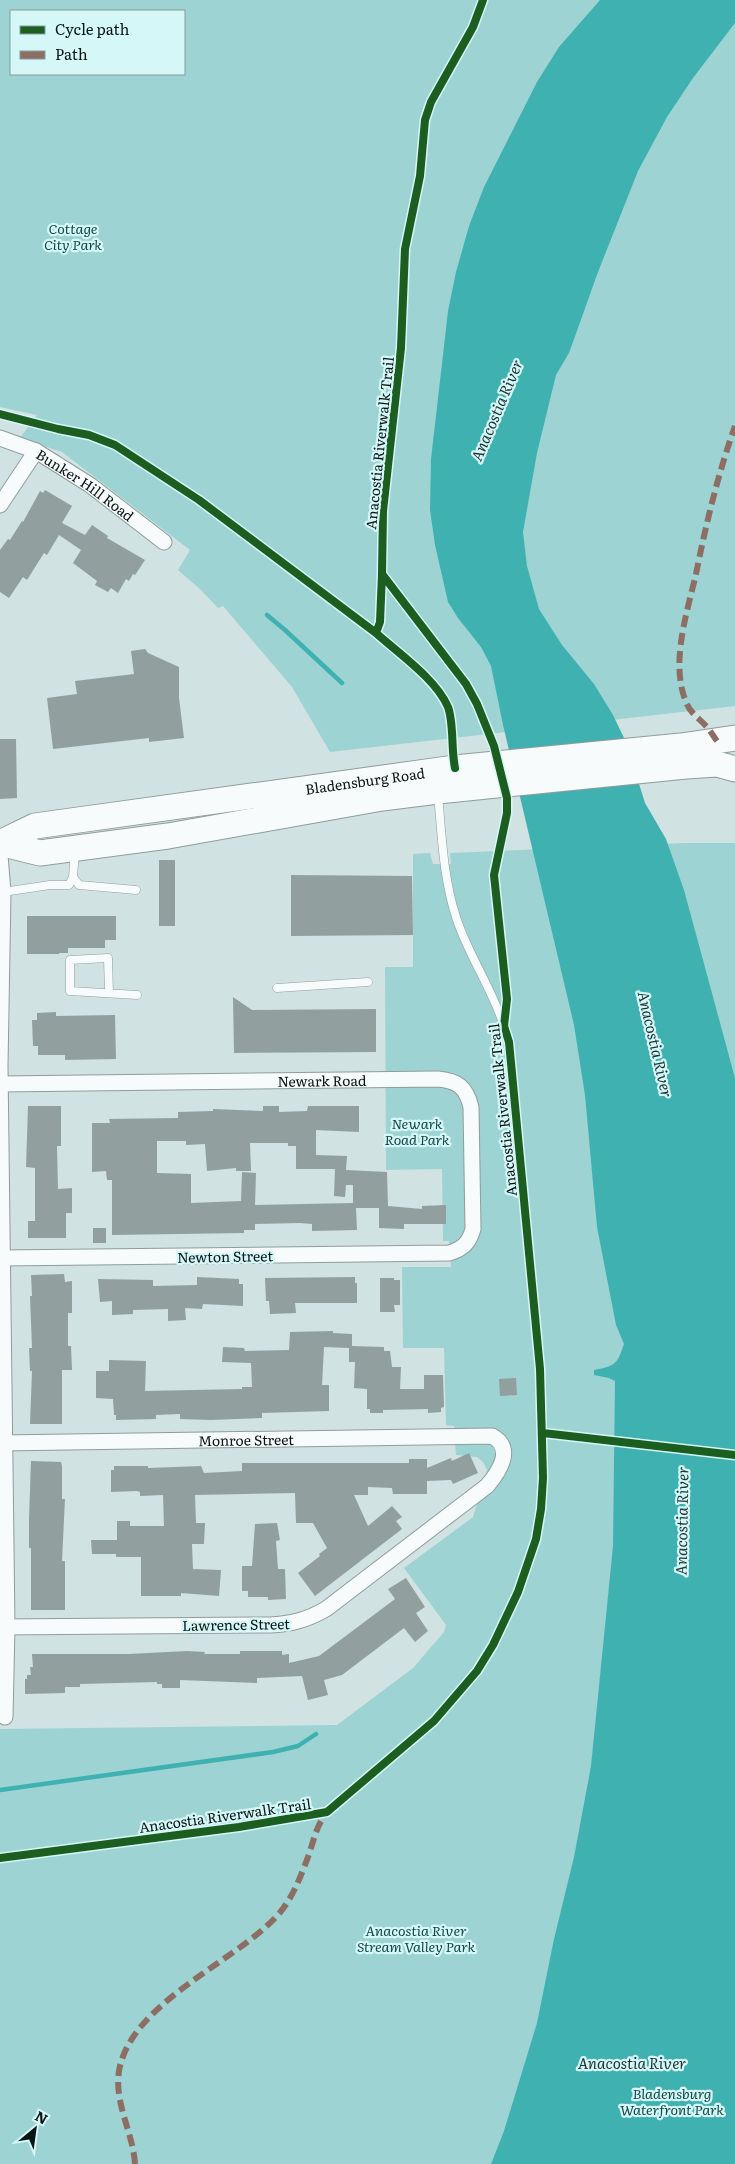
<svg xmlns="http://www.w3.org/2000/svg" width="735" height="2164" font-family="Literata,serif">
<rect width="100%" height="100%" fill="#d0e2e2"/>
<!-- green -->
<path fill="#9ed3d3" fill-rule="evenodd" d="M0 0H735V706L330 752 292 687 223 606 218 608 201 590 178 570 190 550 62 452 20 438 37 415 0 407ZM11 11H184V74H11Z
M684 843H735V2164H0V1729L337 1725 413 1668 444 1632 446 1625 404 1568 473 1517 487 1470 483 1462 477 1457 456 1455 454 1426 446 1425 444 1348H403L402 1267H451L449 1241H443L442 1169 386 1170 385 967H413V854L430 853 433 864H451L450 853Z"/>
<!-- water -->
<path fill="#40b1b1" d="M600 0H735V23L693 78 667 117 638 171 598 272 569 353 556 375 537 453 523 532 527 566 539 609 562 645 594 684 613 715 626 742 645 803 666 839 684 890 735 1078V2164H491L504 2131 537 2023 554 1939 574 1857 591 1766 613 1546 615 1381 609 1378 594 1375V1370C616 1366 617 1364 624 1344L616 1325 597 1227 585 1095 574 1025 503 725 491 666 481 647 458 618 448 602 435 545 430 510 431 459 448 311 456 272 469 226 484 187 537 82 559 47Z"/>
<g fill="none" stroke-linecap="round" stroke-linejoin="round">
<!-- stream -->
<path stroke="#40b1b1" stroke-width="4.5" d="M267 615 285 630 342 683
M0 1790 273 1752 298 1746 316 1734"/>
</g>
<!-- building -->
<path fill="#919f9f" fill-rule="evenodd" d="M45 490 72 506 62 523 85 535 92 525 108 536 107 538 145 560 135 575 133 574 129 581 126 579 118 593 111 588 108 592 95 585 97 581 73 563 81 550 59 535 47 555 44 553 27 580 23 577 9 598 0 592V550L8 539 10 540 22 521 23 522 40 491 43 493Z
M145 649 148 653 179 667V698L184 738 149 742V738L53 749 47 698 77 694 75 681 134 674 131 651Z
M0 739H16L17 798 0 799Z
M159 860H175V926H159Z
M291 875 412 876 413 935 291 936Z
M27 916H116V940H105V948H68V953H59V954H27Z
M233 997 252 1010 376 1009V1052L234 1053Z
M56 1012V1016L115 1015 116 1059 65 1060V1055H38V1046H33L32 1020H37V1013Z
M28 1106H61V1146H57L58 1189 72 1188V1213H66V1238H28V1221H35V1168L26 1167Z
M263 1106H279V1112L307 1111 308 1106H359V1132L316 1130V1155L347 1156 346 1170 387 1172 388 1206 422 1209V1206L446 1205V1224H404V1229L379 1228V1208H356L357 1230 312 1231V1224L300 1223 255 1224V1230H244V1233L112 1235V1180H107L106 1171 92 1172V1123H110L109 1119 178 1118V1112L213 1111V1109L263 1111ZM157 1141H186V1145L205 1144 207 1171 236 1168V1171H251L250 1143H288V1146H296V1169H335L334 1196 345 1197 346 1185H353V1203L255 1205 256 1173 242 1172 241 1201 191 1203V1174L157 1173Z
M93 1228H106V1243H93Z
M64 1274 65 1282 72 1281V1313H68V1346H71L72 1370H62V1424H30L32 1371H30L29 1348H32L30 1296H32L31 1275Z
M197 1277 239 1279V1284H243V1306L203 1304 202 1309 185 1308 186 1320 168 1321V1309L133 1310V1314L112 1315V1301L100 1302 98 1279 153 1280V1286L197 1285Z
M355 1277V1283H357V1303H295L296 1313 270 1314 269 1301H266L265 1278Z
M380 1278H394V1280H400V1305H394L395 1312H380Z
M333 1331V1333L352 1334V1346L384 1347V1351H390L392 1367H401L400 1389H424V1375H443L444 1407 441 1408V1412L428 1413V1409L383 1410V1413H370V1409H367V1389L354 1388 355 1362H349V1348L324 1347 322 1385H329V1411L262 1413V1418L211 1420 180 1419V1414L156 1415V1419L116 1420V1415H114L113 1399 96 1398V1371H109V1360L146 1361 145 1391 242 1389V1387H252L251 1363 222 1362 223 1347 244 1348 245 1351 289 1350 290 1332Z
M516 1378 517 1395 500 1396 499 1379Z
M469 1453 478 1473 453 1484 451 1480 427 1481V1494H393L392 1488 368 1487V1495H354L368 1526 392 1506 402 1517 396 1521 402 1529 315 1596 298 1573 320 1556 319 1554 327 1548 313 1523H296L295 1493 195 1495 196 1523H205L204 1544H192L193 1569 221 1570 219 1596 181 1593V1596H141V1557H116V1554H92L91 1540H117V1521H130V1526H164L163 1495 140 1496V1492L137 1491 111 1492V1470H114V1466H148V1468L201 1466 204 1473 242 1471V1463H409V1459H427V1468L451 1458 452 1461Z
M31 1461 61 1462 62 1466V1499H65L62 1561H65V1610H31V1548H29V1519Z
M277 1523 280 1540 276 1541 278 1569H285L286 1599 268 1600V1597H248V1591H242V1566H252L255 1524Z
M406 1578 425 1607 416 1613 428 1631 415 1642 404 1628 342 1675 324 1680 328 1695 308 1700 302 1676 257 1678V1683L180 1680V1688H162V1684H157V1682L80 1684V1687H65V1693L25 1694V1679H27V1675H31L30 1667H33L32 1654H128L187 1651 205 1652 204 1654H240V1651H282V1655L289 1654V1663L319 1656 395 1599 388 1589Z"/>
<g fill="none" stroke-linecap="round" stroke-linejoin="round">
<!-- service casing -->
<g stroke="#8f9c9c" stroke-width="9">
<path id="service" d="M438 795C442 836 443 877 456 917 468 955 492 988 504 1026
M73 877 79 885 136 890
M3 892 50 885H69L73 877 75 851
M277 988 368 982
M109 993 108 958 70 960V991L137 995"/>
</g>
<!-- minor casing -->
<g stroke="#8f9c9c" stroke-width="17">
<g id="minor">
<path id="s1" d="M0 438 36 451 90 485 164 542"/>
<path d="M0 505 36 451"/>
<path d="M0 855 3 892 0 1066 7 1627 5 1717"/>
<path id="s2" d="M0 1084 438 1079C458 1081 466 1087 471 1107L473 1229C469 1243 463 1249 449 1253L0 1258"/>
<path id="s3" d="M0 1443 492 1436C515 1448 499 1472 487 1486L326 1609C307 1620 291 1624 270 1625L0 1627"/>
</g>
</g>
<!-- primary casing -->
<g stroke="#8f9c9c" stroke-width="27">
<g id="primary">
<path id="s4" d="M0 843 35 826 455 768 681 746 735 738"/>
<path d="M0 843 40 853 168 836 382 798 438 791 686 766 717 764 735 769"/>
</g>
</g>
<!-- service -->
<use href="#service" stroke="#f8fbfb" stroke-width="8"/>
<!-- minor -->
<use href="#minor" stroke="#f8fbfb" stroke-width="15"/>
<!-- primary -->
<use href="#primary" stroke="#f8fbfb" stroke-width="25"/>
<!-- quiet -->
<path stroke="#8d6e63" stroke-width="6" stroke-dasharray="12 6" stroke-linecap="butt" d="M717 741C713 736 710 730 706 726 699 718 690 713 686 702 670 663 687 613 696 574 706 524 718 474 735 426
M135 2164C133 2132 114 2104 119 2071 130 2004 233 1963 276 1917 292 1900 300 1878 308 1857 314 1840 316 1826 327 1812"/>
<!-- cycleway casing -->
<g stroke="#d5f7f7" stroke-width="11">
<path id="cycleway" d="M0 414 58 429 89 435 115 445 199 500 376 633 380 622 382 574
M376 633C398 653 436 679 448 707 454 723 451 749 455 768
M543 1433 735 1455
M0 1858 239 1827 327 1812 434 1721 477 1671 493 1645 518 1592 536 1539 541 1509 543 1478 540 1369 509 1042 504 1026 507 999 494 875 507 813V798L494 746 477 704 466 684 382 574 383 511 401 348 405 249 420 176 425 120 431 102 473 27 483 0"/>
</g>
<!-- cycleway -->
<use href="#cycleway" stroke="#1b5e20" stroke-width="8"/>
</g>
<g text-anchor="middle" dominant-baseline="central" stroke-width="4.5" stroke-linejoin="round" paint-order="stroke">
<!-- park labels -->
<g font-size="14" font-style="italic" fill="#144949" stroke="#d5f7f7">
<text x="73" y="228">Cottage<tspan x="73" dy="16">City Park</tspan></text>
<text x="417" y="1123">Newark<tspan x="417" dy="16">Road Park</tspan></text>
<text x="416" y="1930">Anacostia River<tspan x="416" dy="16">Stream Valley Park</tspan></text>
<text x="672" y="2093">Bladensburg<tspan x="672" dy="16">Waterfront Park</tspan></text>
</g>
<!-- street labels -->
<g font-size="14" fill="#0a1616" stroke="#d5f7f7">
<text transform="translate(379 443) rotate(-84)">Anacostia Riverwalk Trail</text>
<text stroke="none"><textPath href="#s1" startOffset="98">Bunker Hill Road</textPath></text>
<text stroke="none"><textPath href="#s4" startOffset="372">Bladensburg Road</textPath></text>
<text stroke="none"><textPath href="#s2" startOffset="322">Newark Road</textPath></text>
<text transform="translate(502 1110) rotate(-96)">Anacostia Riverwalk Trail</text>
<text transform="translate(225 1256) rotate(-1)">Newton Street</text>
<text stroke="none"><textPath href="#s3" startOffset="246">Monroe Street</textPath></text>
<text transform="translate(236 1624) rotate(-1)">Lawrence Street</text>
<text transform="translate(225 1815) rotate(-8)">Anacostia Riverwalk Trail</text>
</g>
<!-- water labels -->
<g font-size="15" font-style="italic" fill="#1d3232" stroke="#d5f7f7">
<text transform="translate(496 410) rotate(-67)">Anacostia River</text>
<text transform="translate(656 1044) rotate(77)">Anacostia River</text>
<text transform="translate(681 1521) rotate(-89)">Anacostia River</text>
<text x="632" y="2062">Anacostia River</text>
</g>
</g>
<!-- legend -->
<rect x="10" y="10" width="175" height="65" fill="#d5f7f7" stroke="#849d9d"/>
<rect x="20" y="26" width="25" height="8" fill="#1b5e20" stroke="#849d9d"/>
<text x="55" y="35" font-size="15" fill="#0a1616">Cycle path</text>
<rect x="20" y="51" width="25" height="8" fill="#8d6e63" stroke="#849d9d"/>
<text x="55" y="60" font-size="15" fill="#0a1616">Path</text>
<!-- north arrow -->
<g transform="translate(35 2129) rotate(29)" stroke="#d5f7f7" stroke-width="4" paint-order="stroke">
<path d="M0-4L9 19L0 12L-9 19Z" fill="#0a1616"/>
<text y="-8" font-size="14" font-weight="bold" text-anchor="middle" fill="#0a1616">N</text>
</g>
</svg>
